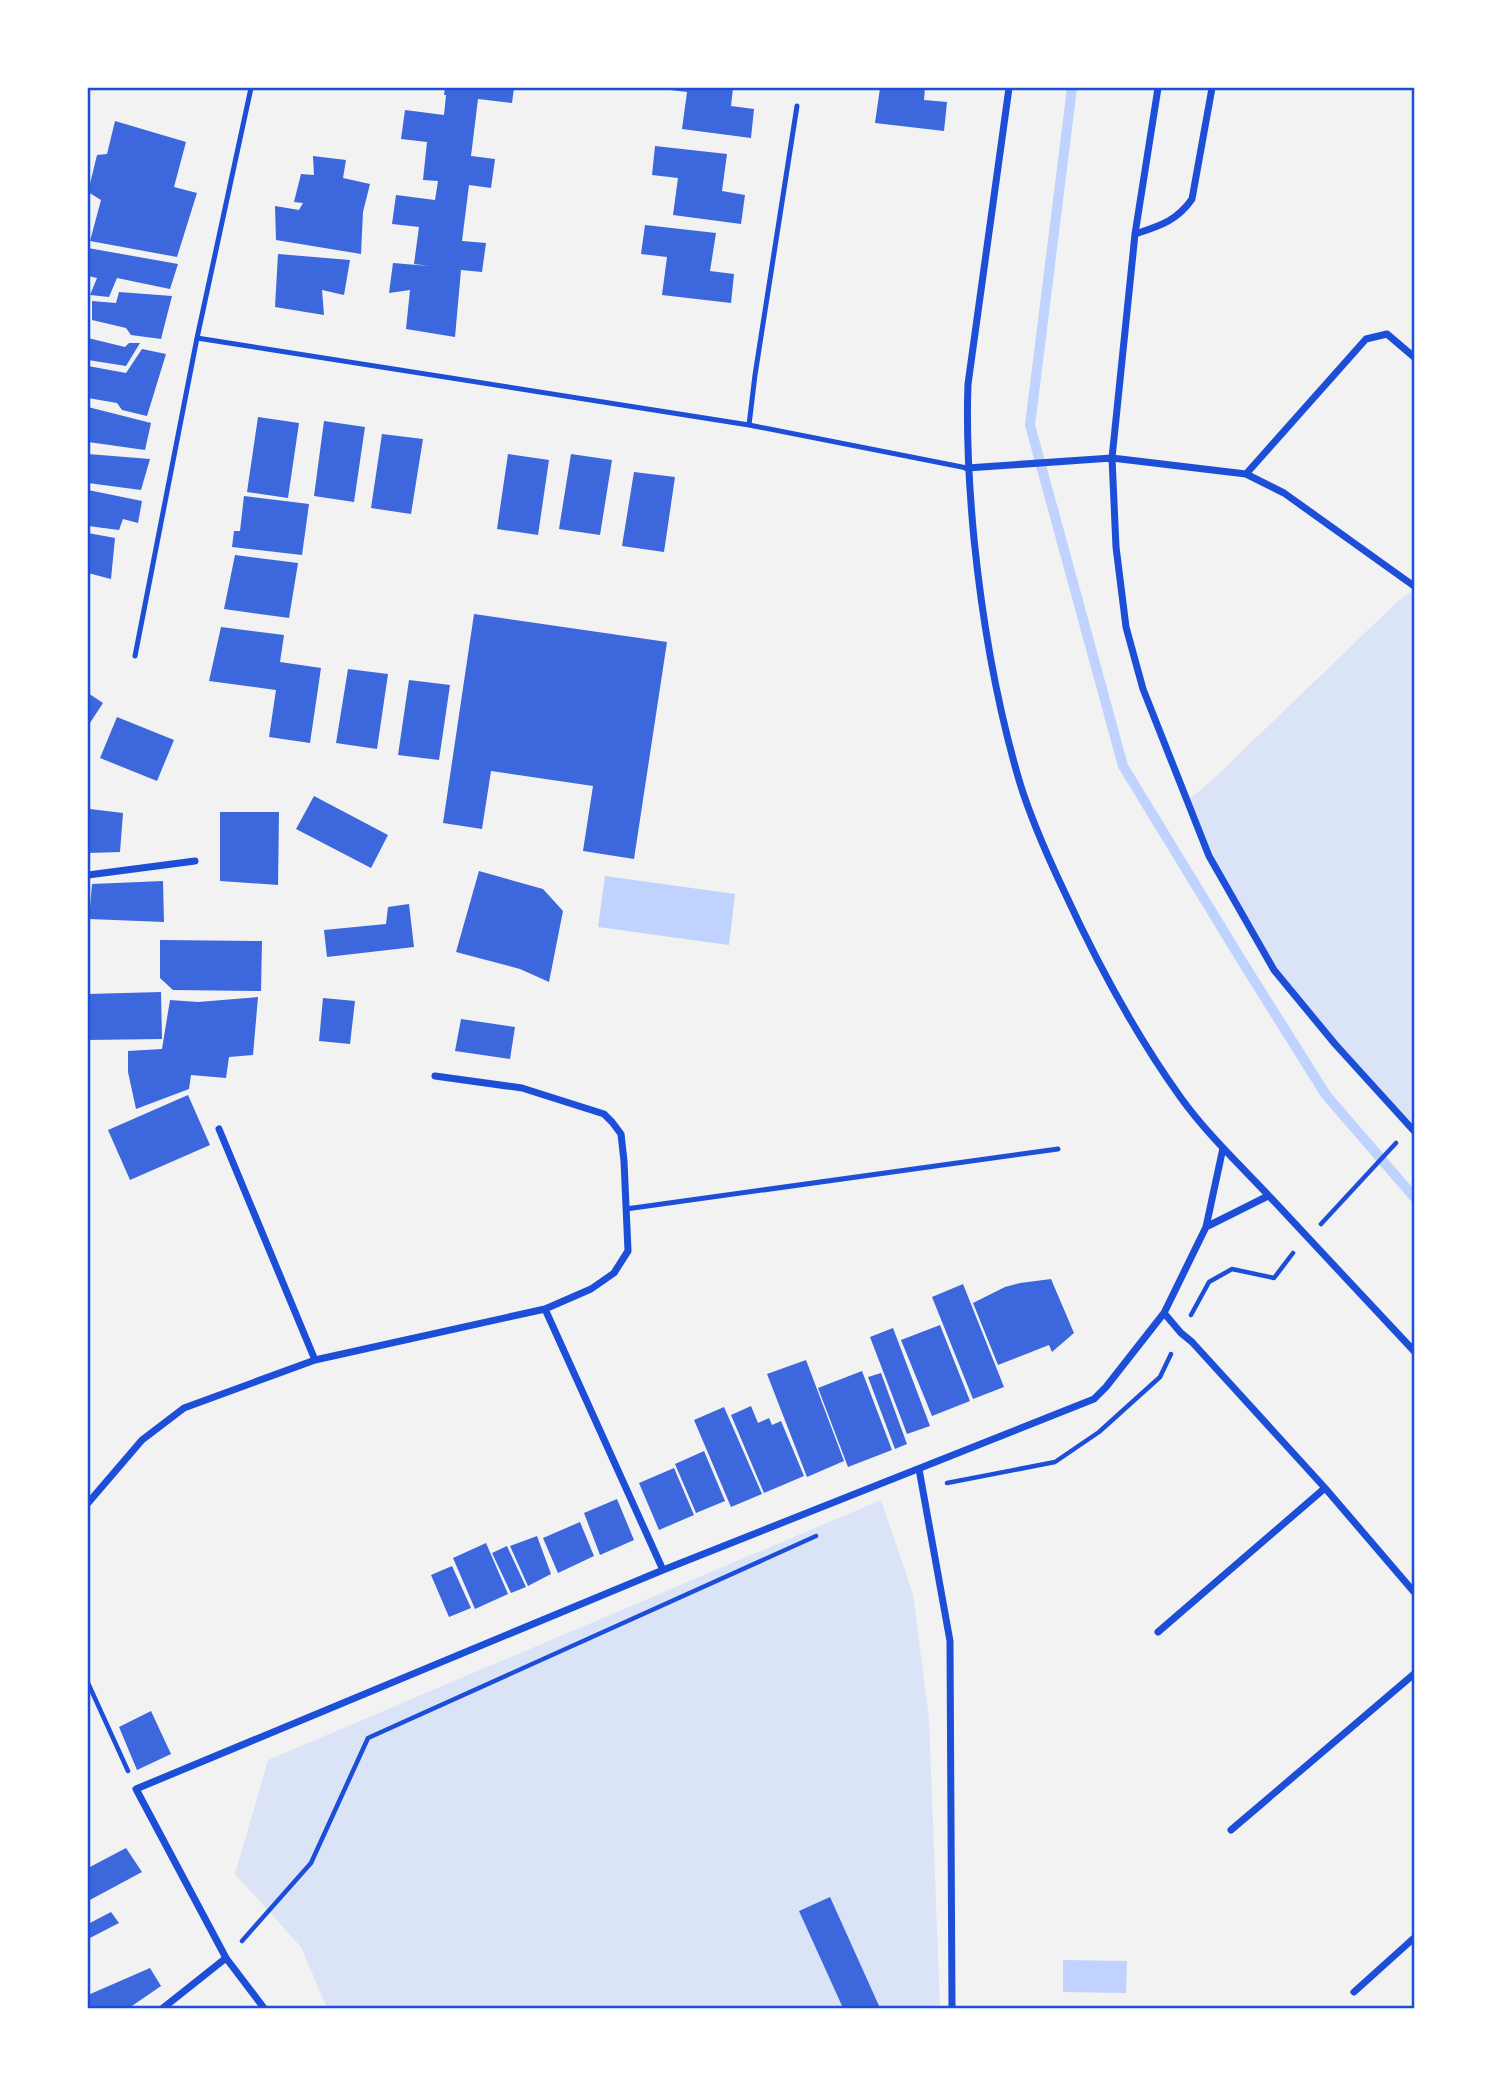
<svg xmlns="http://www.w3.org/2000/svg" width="1502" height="2096" font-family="'Work Sans',sans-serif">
<rect width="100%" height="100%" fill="#f2f2f2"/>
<!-- green -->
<path fill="#dbe4f7" d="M1414 590V1131L1274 970 1209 856 1187 801 1209 783 1398 601Z
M881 1500 913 1594 929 1718 940 2008H327L301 1947 235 1874 268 1760Z"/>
<!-- water -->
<path fill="#bfd3fe" d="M605 876 735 894 729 945 598 927Z
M1063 1960 1127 1961 1126 1993 1063 1992Z"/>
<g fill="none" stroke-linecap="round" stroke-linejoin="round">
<!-- stream -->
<path stroke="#bfd3fe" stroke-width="10" d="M1072 88 1030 425 1123 766 1245 966 1326 1095 1414 1197"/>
</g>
<!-- building -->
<path fill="#3d67dc" d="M445 88H514L512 103 478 99 471 156 495 159 491 188 469 185 462 241 486 243 482 272 461 270 455 337 406 329 410 290 389 293 393 263 429 266 414 264 419 227 392 224 396 195 435 200 438 181 423 180 427 142 401 139 405 110 444 115 446 95H444Z
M661 88H733L731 106 754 109 751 138 682 129 687 92 661 89Z
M880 88H925L924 100 947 102 944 131 875 123Z
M115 121 186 142 174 187 197 193 177 257 90 241 101 200 88 192 97 155 107 154Z
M655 146 727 154 722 191 745 195 741 224 673 215 678 178 652 175Z
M313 156 346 160 343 178 370 184 363 212 361 254 276 240 275 206 299 210 303 203 294 202 301 174 314 175Z
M645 225 716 233 710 271 734 274 731 303 662 295 667 257 641 254Z
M88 248 178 264 170 289 117 278 109 297 90 295 97 278 88 276Z
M278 254 350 260 344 295 322 290 324 315 275 307Z
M119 292 172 296 161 339 131 335 126 328 92 320V301L116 303Z
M88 338 125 347 129 343H140L126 366 88 360Z
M142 349 166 354 147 416 122 410 117 403 88 398V366L126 373Z
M88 407 151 423 145 450 88 442Z
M258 417 299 423 288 498 247 492Z
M324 421 365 427 354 502 314 496Z
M382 434 423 439 411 514 371 508Z
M88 454 150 459 141 490 88 483Z
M508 454 549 460 538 535 497 529Z
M571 454 612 460 600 535 559 529Z
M634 472 675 477 664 552 622 546Z
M88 490 142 501 138 523 123 519 119 530 88 526Z
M244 496 309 504 302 555 232 547 234 531H240Z
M88 533 115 538 111 579 88 573Z
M235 555 298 563 289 618 224 609Z
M474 614 667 642 634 859 583 851 593 786 491 771 482 829 443 823Z
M221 627 284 635 280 662 321 668 310 743 269 737 276 690 209 681Z
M348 669 388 674 377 749 336 743Z
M409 680 450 685 439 760 398 755Z
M88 693 103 703 88 726Z
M117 717 174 740 157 781 100 758Z
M314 796 388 835 371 868 296 829Z
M90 809 123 813 120 852 88 853V811Z
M220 812H279L278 885 220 881Z
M479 871 543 889 563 911 549 982 520 969 456 952Z
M163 881 164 922 89 919 92 884Z
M409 904 414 947 327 957 324 930 386 924 388 907Z
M160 940 262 941 261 991 173 990 160 978Z
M161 992 162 1039 88 1040V994Z
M258 997 253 1055 229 1057 226 1078 191 1075 189 1089 136 1109 128 1072V1051L162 1049 170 1000 198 1002Z
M323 998 355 1001 350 1044 319 1041Z
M461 1019 515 1027 510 1059 455 1051Z
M188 1095 210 1145 130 1180 108 1130Z
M1051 1279 1074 1333 1052 1352 1049 1345 998 1365 973 1303 1005 1287 1020 1283Z
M963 1284 1004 1387 973 1399 932 1297Z
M940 1325 970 1401 932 1416 901 1340Z
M893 1328 930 1426 907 1434 870 1337Z
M806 1360 844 1461 807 1477 767 1374Z
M862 1371 892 1450 848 1467 818 1388Z
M881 1373 907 1444 895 1449 868 1377Z
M751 1406 758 1423 769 1418 772 1425 781 1421 804 1476 764 1493 731 1415Z
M724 1407 762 1494 731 1507 694 1420Z
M704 1451 725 1501 696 1513 675 1464Z
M674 1468 694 1515 659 1530 639 1483Z
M617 1499 634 1540 600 1555 584 1513Z
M580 1522 594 1556 558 1573 543 1538Z
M537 1536 551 1574 528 1586 510 1546Z
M486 1543 508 1594 475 1609 453 1558Z
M507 1546 526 1587 511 1593 492 1553Z
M452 1566 471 1608 449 1617 431 1575Z
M151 1711 171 1754 137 1770 119 1727Z
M126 1848 142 1872 88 1901V1868Z
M830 1897 880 2008H843L799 1911Z
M111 1912 119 1923 88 1939V1924Z
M150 1968 161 1986 129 2008H88V1995Z"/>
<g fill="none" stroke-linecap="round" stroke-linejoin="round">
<!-- path -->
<path stroke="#1d4ed8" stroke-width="4.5" d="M1321 1224 1396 1143
M1191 1315 1209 1282 1232 1269 1274 1278 1293 1253
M947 1483 1055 1462 1099 1432 1160 1377 1171 1354
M88 1683 128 1771
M242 1941 311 1863 368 1738 816 1536"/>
<!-- service -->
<path stroke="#1d4ed8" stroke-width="5" d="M197 338 749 425 967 468
M749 425 755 375 797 106
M135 656 197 338 251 88
M626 1209 1058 1149"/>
<!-- minor -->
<path stroke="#1d4ed8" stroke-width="7" d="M1009 88 968 384C966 436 969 486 974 539 982 618 995 696 1017 773 1028 813 1046 853 1064 891 1097 963 1135 1034 1181 1098 1207 1134 1240 1165 1270 1197 1318 1249 1366 1300 1414 1351
M1158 88 1135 234 1112 458 1116 547 1126 627 1143 689 1209 856 1274 970 1335 1044 1414 1131
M1135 234C1159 226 1177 221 1192 199L1212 88
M967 468 1112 458 1246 474 1284 493 1414 586
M1246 474 1366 339 1387 334 1414 357
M88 875 195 861
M219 1129 315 1360
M1206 1227 1268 1196
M545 1309 663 1570
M1164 1313 1181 1333 1192 1342 1325 1488 1414 1592
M919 1469 950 1641 952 2008
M88 1503 142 1440 184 1408 315 1360 545 1309 591 1289 614 1273 628 1251 624 1161 621 1134 612 1122 604 1114 522 1088 435 1076
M1158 1632 1325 1488
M1231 1830 1414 1674
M1354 1992 1414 1938
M163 2008 226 1958
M264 2008 226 1958 136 1789 663 1570 1094 1399 1106 1387 1164 1313 1206 1227 1223 1148"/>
</g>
<!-- border -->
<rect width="1502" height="2096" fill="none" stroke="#ffffff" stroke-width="178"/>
<rect x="89" y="89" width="1324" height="1918" fill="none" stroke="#1d4ed8" stroke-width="2.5"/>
</svg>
